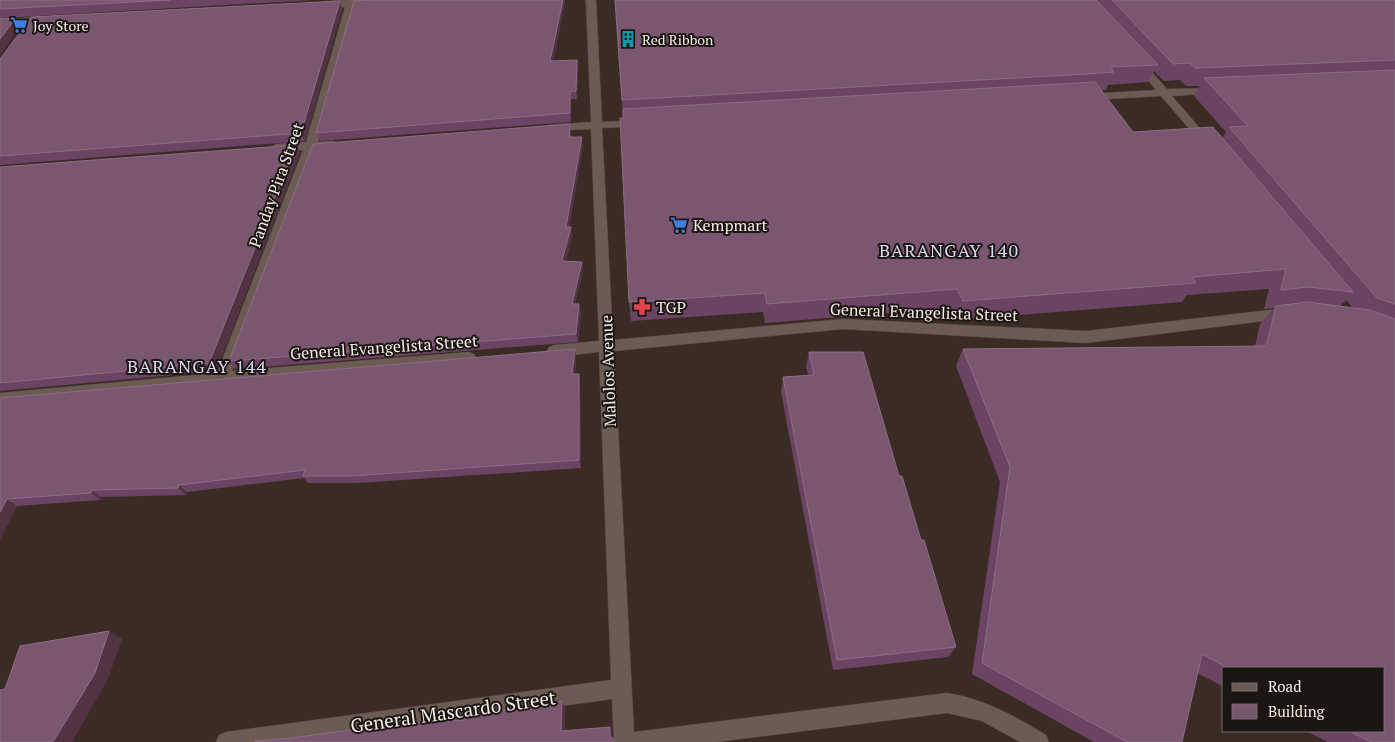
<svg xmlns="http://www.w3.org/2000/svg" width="1395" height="742" font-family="'PT Serif',serif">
<rect width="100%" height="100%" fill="#3a2c25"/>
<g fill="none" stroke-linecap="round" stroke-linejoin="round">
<!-- minor casing -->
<g stroke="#544942" stroke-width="1">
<path id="minor" d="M347 0H373L378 3 373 6 355 7 318 142 333 141 339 144 333 147 315 149 232 371 469 352 474 354 476 358 474 362 0 405V393L217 373 303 150 276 152 270 148 276 144 306 142 345 7 321 8 316 5 321 2Z
M586 0H596L602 122 640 120 646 123 640 126 602 128 613 340 843 319 1086 331 1288 308 1293 309 1295 313 1288 318 1086 343 843 329 614 351 634 732 947 693C984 699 1015 716 1046 735L1049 742H1020L982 721 947 713 716 742H614L612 699 301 742H216L219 735 226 732 611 680 599 352 554 357 549 355 547 351 549 347 554 345 599 341 591 129 550 131 544 128 550 125 591 122Z
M48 17 53 20 51 22 0 25V19Z
M1138 60 1142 61 1167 89 1220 88 1221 90 1216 93 1172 96 1212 142V146H1204L1161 96 1087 100 1082 97 1087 94 1156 90 1133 63Z"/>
</g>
<!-- minor -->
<use href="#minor" fill="#6b5b53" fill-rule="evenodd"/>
</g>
<!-- wall -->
<path fill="#6b4463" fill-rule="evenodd" d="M0 0H314L0 18Z
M615 0H1395V742H1328L1306 731H1384V668H1224V687L1197 673 1182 742H1094L972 674 1000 482 956 366 963 349 1255 346 1260 324 1274 308 1264 309 1269 289 1187 295 1182 302 955 320 950 308 765 323 763 312 631 321 629 302 623 118ZM1154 71 1164 81 1180 80 1186 86H1200L1194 96 1226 132 1222 138 1133 132 1101 90H1106L1108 85 1148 82ZM1346 300 1353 308 1340 306Z
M565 2 553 61 577 60 578 68 577 99H571V122L320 141 316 133Z
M342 9 305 141 0 165V59Z
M570 124 571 137 583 145 569 227H571L572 235 566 261 582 262 583 270 575 304 581 312 578 342 235 369 229 361Z
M296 145 300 153 216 371 0 391V167Z
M809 352 899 476 956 647 948 657 833 670 781 392 783 377 808 375 806 367Z
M576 357 575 374H579L580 381 581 468 357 483H308L304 478 187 492 186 495 101 497 100 500 17 506 0 539V398Z"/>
<!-- shaded-wall -->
<path fill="#513344" d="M563 0H565V2L551 69 550 61Z
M340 1 342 9 305 141 301 133Z
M16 18 21 26 0 55V39Z
M577 60 578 68 577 99 576 91Z
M570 91 571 99V122L570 113Z
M582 137 583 145 567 235 566 227Z
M296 145 300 153 216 371 209 363Z
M571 227 572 235 564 269 562 261Z
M582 262 583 270 573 312 572 304Z
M579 304 581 312 578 342 576 334Z
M575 349 576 357 574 382 572 374Z
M579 374 580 381 581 468 579 460Z
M179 485 187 492 186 495 178 488Z
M92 490 101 497 100 500 91 493Z
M7 499 17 506 0 539V512Z
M109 631 122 639 108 679 72 742H53Z
M562 701 565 707V736L561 731Z
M610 727 612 733V742L610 737Z"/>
<!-- building -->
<path fill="#7a5671" stroke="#8d6d84" d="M0 0H170L0 9Z
M371 0H563L550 61 577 60 576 91H570V113L316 133 354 1Z
M615 0H1096L1158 65 1111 67 1114 72 1087 74 622 100Z
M1112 0H1395V60L1195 68 1190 63 1173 64Z
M340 1 301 133 0 156V59L31 17Z
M16 18 0 39V19Z
M1395 70V304L1377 298 1229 127 1248 126 1204 78Z
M1095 82 1133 132 1213 127 1353 292 1308 287 1281 290 1286 269 1192 277 1196 283 963 301 957 289 767 304 765 293 629 302 620 118H623V109Z
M570 124 569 137H582L566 227H571L562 261 582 262 572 304H579L576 334 229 361 313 144Z
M296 145 209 363 0 383V167Z
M1307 302 1370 310 1395 319V742H1371L1349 731H1384V668H1228L1202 654 1182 742H1127L982 663 1010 467 963 349 1266 346 1276 306Z
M575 349 572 374H579V460L352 476H303L305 470 179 485 178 488 92 490 91 493 7 499 0 512V398Z
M809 352H863L899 476H902L921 540H924L956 647 837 660 783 377 814 375Z
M109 631 95 673 53 742H0V690L5 689 20 646Z
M562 701 561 731 610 727V737L613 738V742H254L255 741 292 738 393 724 464 720 465 715Z"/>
<!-- icons -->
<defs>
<g id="supermarket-bare" transform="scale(1.35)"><path d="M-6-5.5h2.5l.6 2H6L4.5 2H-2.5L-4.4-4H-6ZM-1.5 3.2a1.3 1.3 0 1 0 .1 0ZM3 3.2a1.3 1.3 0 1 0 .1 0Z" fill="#3f7fe0" stroke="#1c1613" stroke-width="2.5" paint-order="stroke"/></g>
<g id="building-bare" transform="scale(1.35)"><path d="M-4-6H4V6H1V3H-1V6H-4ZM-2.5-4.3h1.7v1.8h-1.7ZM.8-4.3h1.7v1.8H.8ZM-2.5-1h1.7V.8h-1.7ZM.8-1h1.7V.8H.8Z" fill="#0f9aa8" stroke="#1c1613" stroke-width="2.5" paint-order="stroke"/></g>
<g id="pharmacy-bare" transform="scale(1.35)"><path d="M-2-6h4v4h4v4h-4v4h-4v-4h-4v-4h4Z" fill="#e0444e" stroke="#1c1613" stroke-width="2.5" paint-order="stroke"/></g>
</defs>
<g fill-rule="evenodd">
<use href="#supermarket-bare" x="19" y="25"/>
<use href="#building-bare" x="628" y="39"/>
<use href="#supermarket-bare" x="679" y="225"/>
<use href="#pharmacy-bare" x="642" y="307"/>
</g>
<g text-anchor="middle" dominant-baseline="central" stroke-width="4" stroke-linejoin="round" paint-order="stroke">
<!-- far-poi labels -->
<g font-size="14" fill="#f5ece7" stroke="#1c1613" text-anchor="start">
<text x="33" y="25">Joy Store</text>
<text x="642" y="39">Red Ribbon</text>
</g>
<!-- street labels -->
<g font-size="16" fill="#f5ece7" stroke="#1c1613">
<text transform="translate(276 185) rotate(-70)">Panday Pira Street</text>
<text transform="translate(924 312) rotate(2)">General Evangelista Street</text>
<text transform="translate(384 347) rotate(-4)">General Evangelista Street</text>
<text transform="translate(608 371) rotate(-92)">Malolos Avenue</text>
</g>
<!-- poi labels -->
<g font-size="16" fill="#f5ece7" stroke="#1c1613" text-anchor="start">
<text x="693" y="225">Kempmart</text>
<text x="656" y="307">TGP</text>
</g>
<!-- neighbourhood labels -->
<g font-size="18" letter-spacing="1" fill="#d9d7f4" stroke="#1c1613">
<text x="949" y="250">BARANGAY 140</text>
<text x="197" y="366">BARANGAY 144</text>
</g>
<!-- near-street labels -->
<g font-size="19" fill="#f5ece7" stroke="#1c1613">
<text transform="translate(453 711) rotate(-8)">General Mascardo Street</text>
</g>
</g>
<!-- legend -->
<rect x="1222" y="667" width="162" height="65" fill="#1c1613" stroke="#736c68"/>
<rect x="1232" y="683" width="25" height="8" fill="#6b5b53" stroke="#736c68"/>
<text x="1268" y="692" font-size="15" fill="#f5ece7">Road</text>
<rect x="1232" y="704" width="25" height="15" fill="#7a5671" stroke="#736c68"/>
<text x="1268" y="717" font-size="15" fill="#f5ece7">Building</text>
</svg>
